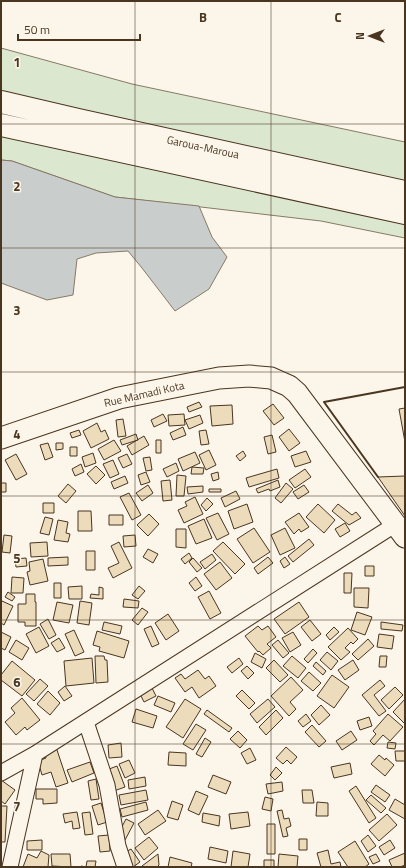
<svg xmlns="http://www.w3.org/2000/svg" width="406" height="868" font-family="'Titillium Web',sans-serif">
<rect width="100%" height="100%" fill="#fbf6e9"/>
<!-- green -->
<path fill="#dce7d0" stroke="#887966" d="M1 48 132 84 405 142V238L321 221 115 197 12 161 1 160Z"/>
<!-- water -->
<path fill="#c9cecd" stroke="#887966" d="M1 160 12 161 115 197 199 206 212 237 227 257 209 289 175 311 142 268 128 251 96 253 77 259 73 295 47 300 1 283Z"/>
<!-- building -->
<path fill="#ecdcbc" stroke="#4a3520" d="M199 402 202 407 189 412 187 407Z
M273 404 284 418 274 425 263 411Z
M232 405 233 424 212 426 210 406Z
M405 408V442L399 409Z
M163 414 167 421 154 427 151 420Z
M184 414 185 425 169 426 168 415Z
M200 415 203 423 189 429 185 420Z
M123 419 126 436 118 437 116 420Z
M97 423 101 432 105 430 109 439 91 448 83 431Z
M183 427 186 435 173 440 170 433Z
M289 429 300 443 289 451 279 437Z
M79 430 81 435 72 438 70 433Z
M206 430 209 444 201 445 199 431Z
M136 434 138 440 122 445 120 440Z
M272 435 276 452 268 454 264 437Z
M144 436 149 445 132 455 127 446Z
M114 440 121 451 104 460 98 449Z
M156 440H161V453H156Z
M48 443 53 457 45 460 40 445Z
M56 443H63V449L56 450Z
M70 447H77V456H70Z
M209 450 216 465 206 470 199 455Z
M243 451 246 456 240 461 236 456Z
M306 451 311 462 295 467 291 456Z
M195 452 200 463 183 471 178 459Z
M93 453 96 463 85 467 82 457Z
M16 454 27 474 16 480 5 460Z
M127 454 132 464 123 468 118 458Z
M150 457 152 470 146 471 143 458Z
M113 460 119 474 110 478 103 464Z
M176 463 179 471 167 477 163 469Z
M81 464 84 472 75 476 72 469Z
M96 466 105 475 96 484 87 474Z
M192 467 204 468 203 474H191Z
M277 469 279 478 249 487 246 478Z
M305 469 311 477 295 488 289 480Z
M146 472 150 482 141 485 138 475Z
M218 472 219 479 213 481 211 474Z
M177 475 186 476 184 496H176Z
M125 476 128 483 114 489 111 482Z
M405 476V516L378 477Z
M170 480 172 500 163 501 161 481Z
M278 480 280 487 270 491 269 489 258 493 256 489Z
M1 483H6V492H1Z
M286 483 293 489 281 503 275 498Z
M68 484 76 491 66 503 58 496Z
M148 485 153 493 142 501 136 493Z
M304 485 309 492 298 499 293 492Z
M203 486V492L188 494 187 487Z
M209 489H221V492H209Z
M236 491 240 499 225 507 221 498Z
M129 493 141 515 132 520 120 497Z
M195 497 203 514 184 523 178 510 187 506 185 502Z
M207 498 213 504 206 511 201 505Z
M43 503H54V513H43Z
M247 504 253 522 234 529 228 511Z
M318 504 335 520 324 533 306 517Z
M338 504 352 515 356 512 361 518 349 525 332 511Z
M78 511H91L92 531H78Z
M218 513 229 534 217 540 206 518Z
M299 513 309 527 301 532 299 529 294 534 285 522Z
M149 514 159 524 148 536 137 525Z
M109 515H123V525H109Z
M45 517 53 519 49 535 40 533Z
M204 519 212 538 196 544 188 526Z
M58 520 68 522 66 533 70 534 68 542 54 540Z
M345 523 350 531 340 537 335 529Z
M254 528 270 552 253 563 237 539Z
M285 528 295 548 280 555 271 535Z
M176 529H186V548L176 547Z
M4 535 12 536 10 553 2 552Z
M135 535 136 546 124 547 123 536Z
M309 539 314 545 293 562 288 556Z
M47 542 48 556 31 557 30 543Z
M119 542 132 568 113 578 108 568 119 563 111 546Z
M223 542 245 564 235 574 213 551Z
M148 549 158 554 153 563 143 557Z
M86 551H95V570H86Z
M189 553 192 558 185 564 181 559Z
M212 554 216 560 205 569 200 562Z
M68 557V565L48 566V558Z
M268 557 273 563 258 574 254 568Z
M285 557 290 564 284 568 280 561Z
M26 558 27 566 16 567 15 559Z
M193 558 202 568 197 572 189 562Z
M43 559 48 581 30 585 27 572 30 571 29 562Z
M220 562 232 578 216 590 204 574Z
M365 566H374V576H365Z
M344 573H352L351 593H344Z
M12 577 24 578 23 593H11Z
M196 577 202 586 195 591 189 583Z
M54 583H61V598H54Z
M82 586V599H69L68 587Z
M139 586 145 591 138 599 132 595Z
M99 587 103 588V599L90 598 91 594 99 595Z
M354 588H369L368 608 354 607Z
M209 591 221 613 210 619 198 597Z
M8 592 15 597 12 601 5 597Z
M26 594H35V602H36V626H25V622H18V604H26Z
M124 599 139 601 138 608 123 607Z
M2 601 13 606 4 625 1 623V604Z
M80 601 92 603 89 625 77 623Z
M57 602 73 605 69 623 53 620Z
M299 602 309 617 285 634 274 619Z
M142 608 148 612 138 625 132 620Z
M357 612 372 617 365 635 351 630Z
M168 614 179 631 166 640 155 623Z
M48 619 56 635 49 639 40 624Z
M310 620 321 634 312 641 301 627Z
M104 622 122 626 120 634 102 630Z
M381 622 403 625 402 631 381 629Z
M151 626 159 644 152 647 144 629Z
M258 626 262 630 268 626 276 637 267 644 271 648 263 655 259 651 258 652 245 636Z
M39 627 49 646 36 653 26 634Z
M334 627 339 632 330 640 326 635Z
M348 628 358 639 353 644 351 642 345 648 350 652 341 660 328 647Z
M74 630 84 652 75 656 65 634Z
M97 631 129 641 124 658 99 651 100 647 93 645Z
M1 632 11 637 5 650 1 648Z
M293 632 301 645 290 652 282 638Z
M379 634 394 636 392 649 377 647Z
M59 638 65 648 57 652 51 643Z
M368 639 374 646 358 660 352 654Z
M16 640 29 648 22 660 9 652Z
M278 640 289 653 283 658 272 645Z
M313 649 317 653 308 663 304 659Z
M327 652 338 661 331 670 320 660Z
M255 653 266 659 262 668 251 662Z
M95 656H104L105 660H107L108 682 96 683Z
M292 656 306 668 298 678 283 666Z
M380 656H387L386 667H379Z
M92 658 94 683 66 686 64 661Z
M239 658 243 664 232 673 227 667Z
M274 660 288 675 280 682 266 668Z
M353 660 359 670 345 680 338 670Z
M12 661 35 680 22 696 1 680V675Z
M316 662 326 671 323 675 313 666Z
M247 666 254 673 248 679 241 671Z
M198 670 205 679 209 676 216 686 199 698 192 687 185 692 175 678 181 674 185 679Z
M309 672 321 683 313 691 301 681Z
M332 675 349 687 334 708 317 696Z
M291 677 303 690 290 702 296 709 289 716 271 696Z
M40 679 48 686 34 701 26 694Z
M380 680 385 686 374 695 386 711 379 716 362 695Z
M65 686 72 696 64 701 58 692Z
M395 687 403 695 389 709 381 700Z
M152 688 156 696 144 702 140 694Z
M242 690 255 703 249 709 236 696Z
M48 691 60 703 50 715 37 704Z
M158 696 175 703 171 712 154 705Z
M22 698 40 720 27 730 25 727 16 735 5 722 15 713 11 708Z
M185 699 201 709 183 738 166 727Z
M268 699 275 707 257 723 250 714Z
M405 699V722L404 723 393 712Z
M321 705 330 715 319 725 311 715Z
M136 709 157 716 153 728 132 722Z
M207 710 232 728 229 732 204 714Z
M276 710 283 718 266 735 259 727Z
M306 714 311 721 303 727 298 721Z
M388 714 403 727 390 741 383 735 374 745 370 741 376 734 373 731Z
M369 717 372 726 360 730 357 721Z
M196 724 206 730 193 750 183 744Z
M312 725 326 741 319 747 305 732Z
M238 731 247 740 240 748 230 739Z
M351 731 357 740 342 750 336 741Z
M205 738 211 742 202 757 196 754Z
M388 742 396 743 395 749 387 748Z
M121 743 122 757 109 758 108 745Z
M56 747 68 783 56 787 51 772 42 775 38 761 46 758 44 751Z
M286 747 297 757 291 764 287 760 283 764 276 758Z
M250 748 256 760 247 764 241 753Z
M395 751H405V761H396Z
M169 752 186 753V766L168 765Z
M379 755 385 760 386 758 394 765 385 776 371 764Z
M129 760 135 773 125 778 119 764Z
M90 762 94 773 72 782 67 770Z
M350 763 352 774 334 778 331 767Z
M117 766 125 787 111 792 104 771Z
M276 767 282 773 275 780 270 775Z
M213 775 231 782 226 794 208 787Z
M145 777 146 786 129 789 128 780Z
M96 779 99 799 91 800 88 781Z
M1 780 15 790 5 804 1 801Z
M282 782 283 791 268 794 266 784Z
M376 785 390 795 385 802 371 792Z
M356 786 376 818 369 823 349 791Z
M36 789H57V803L43 804V799H36Z
M146 790 148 800 121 805 119 795Z
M302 790H312L314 803H303Z
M196 791 208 796 199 815 188 810Z
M371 795 386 808 381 813 366 800Z
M265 797 273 799 271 811 262 809Z
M395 799 405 805V819L389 810Z
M172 801 183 805 178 820 167 817Z
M146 802 148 810 122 817 120 809Z
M317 802 328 803V816H316Z
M101 803 107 822 98 825 92 806Z
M1 806H7L5 842H1Z
M158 810 166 821 145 835 138 824Z
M282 810 284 819 289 818 291 826 286 828 288 836 283 837 277 811Z
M77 812 80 828 73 829 72 821 65 823 63 814Z
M90 812 93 834 85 835 82 813Z
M248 812 250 826 231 829 229 814Z
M203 813 220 816 219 826 202 822Z
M387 814 397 825 379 841 369 830Z
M126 819 134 823 125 840 117 836Z
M267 824H275V854H267Z
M109 835 110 851 100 852 98 836Z
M368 835 376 846 368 852 361 841Z
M149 837 158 848 144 860 135 848Z
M299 839H307V850H299Z
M42 840V850H27V841Z
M390 840 395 848 384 855 379 847Z
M355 841 369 864 365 867H348L338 852Z
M210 847 228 851 226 863 208 859Z
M131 849 140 862 133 867 124 853Z
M328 850 331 864 340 862 341 867H321L317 853Z
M41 851 49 855 48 867H23L28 854 37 858Z
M233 851 250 854 248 867H231Z
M405 853V865L400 867H392L389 860Z
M51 854H70L71 867 52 866Z
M158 854 159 865 157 867H143L142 866Z
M279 854 298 856 297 867H278Z
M376 854 380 861 373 864 369 857Z
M170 857 192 863 191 867H168Z
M264 860H274V867H264Z
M87 861H96L95 867H81V866L86 867Z"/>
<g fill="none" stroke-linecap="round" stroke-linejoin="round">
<!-- minor casing -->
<g stroke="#4a3520" stroke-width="17">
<path id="minor" d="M86 722 107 785 118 846 125 867
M1 773 35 754 396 524
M10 867 35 754"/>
</g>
<!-- secondary casing -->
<g stroke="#4a3520" stroke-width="23">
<path id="secondary" d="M1 438 119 398 219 378 249 376 271 378 289 386 297 393 405 537"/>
</g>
<!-- trunk casing -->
<g stroke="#4a3520" stroke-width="24">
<path id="trunk" d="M1 102 78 120 405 192
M1 125 405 213"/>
</g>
<!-- minor -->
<use href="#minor" stroke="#fbf6e9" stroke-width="15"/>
<!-- secondary -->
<use href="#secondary" stroke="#fbf6e9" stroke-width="21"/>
<!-- trunk -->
<use href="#trunk" stroke="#fbf6e9" stroke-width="22"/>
<!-- wall -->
<path stroke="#4a3520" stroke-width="2" d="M378 477 324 402 405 387"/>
</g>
<!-- grid -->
<path fill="none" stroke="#4a3520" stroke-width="1" stroke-opacity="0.55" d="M135 1V867M271 1V867M1 124H405M1 248H405M1 372H405M1 496H405M1 620H405M1 744H405"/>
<g text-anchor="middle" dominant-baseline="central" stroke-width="3" stroke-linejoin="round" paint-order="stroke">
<!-- street labels -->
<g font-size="11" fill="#4a3520" stroke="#fbf6e9">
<text transform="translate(203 147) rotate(12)">Garoua-Maroua</text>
<text transform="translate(144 394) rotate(-13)">Rue Mamadi Kota</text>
</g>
</g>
<g font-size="13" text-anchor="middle" font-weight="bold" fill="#4a3520" stroke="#fbf6e9" stroke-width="3" stroke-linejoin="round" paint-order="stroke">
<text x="203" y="22">B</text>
<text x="338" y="22">C</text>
<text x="17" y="67">1</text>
<text x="17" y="191">2</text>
<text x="17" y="315">3</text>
<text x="17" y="439">4</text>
<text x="17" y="563">5</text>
<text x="17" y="687">6</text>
<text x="17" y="811">7</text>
</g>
<!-- border -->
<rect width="406" height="868" fill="none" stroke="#4a3520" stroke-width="4"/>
<!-- north arrow -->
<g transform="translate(370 36) rotate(270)" stroke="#fbf6e9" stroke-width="3" paint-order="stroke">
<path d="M0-3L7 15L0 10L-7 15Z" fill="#4a3520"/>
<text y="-6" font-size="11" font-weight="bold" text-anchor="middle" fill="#4a3520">N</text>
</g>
<!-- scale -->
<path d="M18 34v6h122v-6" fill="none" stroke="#4a3520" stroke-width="2"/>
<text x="24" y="34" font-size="12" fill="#4a3520" stroke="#fbf6e9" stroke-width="3" paint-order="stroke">50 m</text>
</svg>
